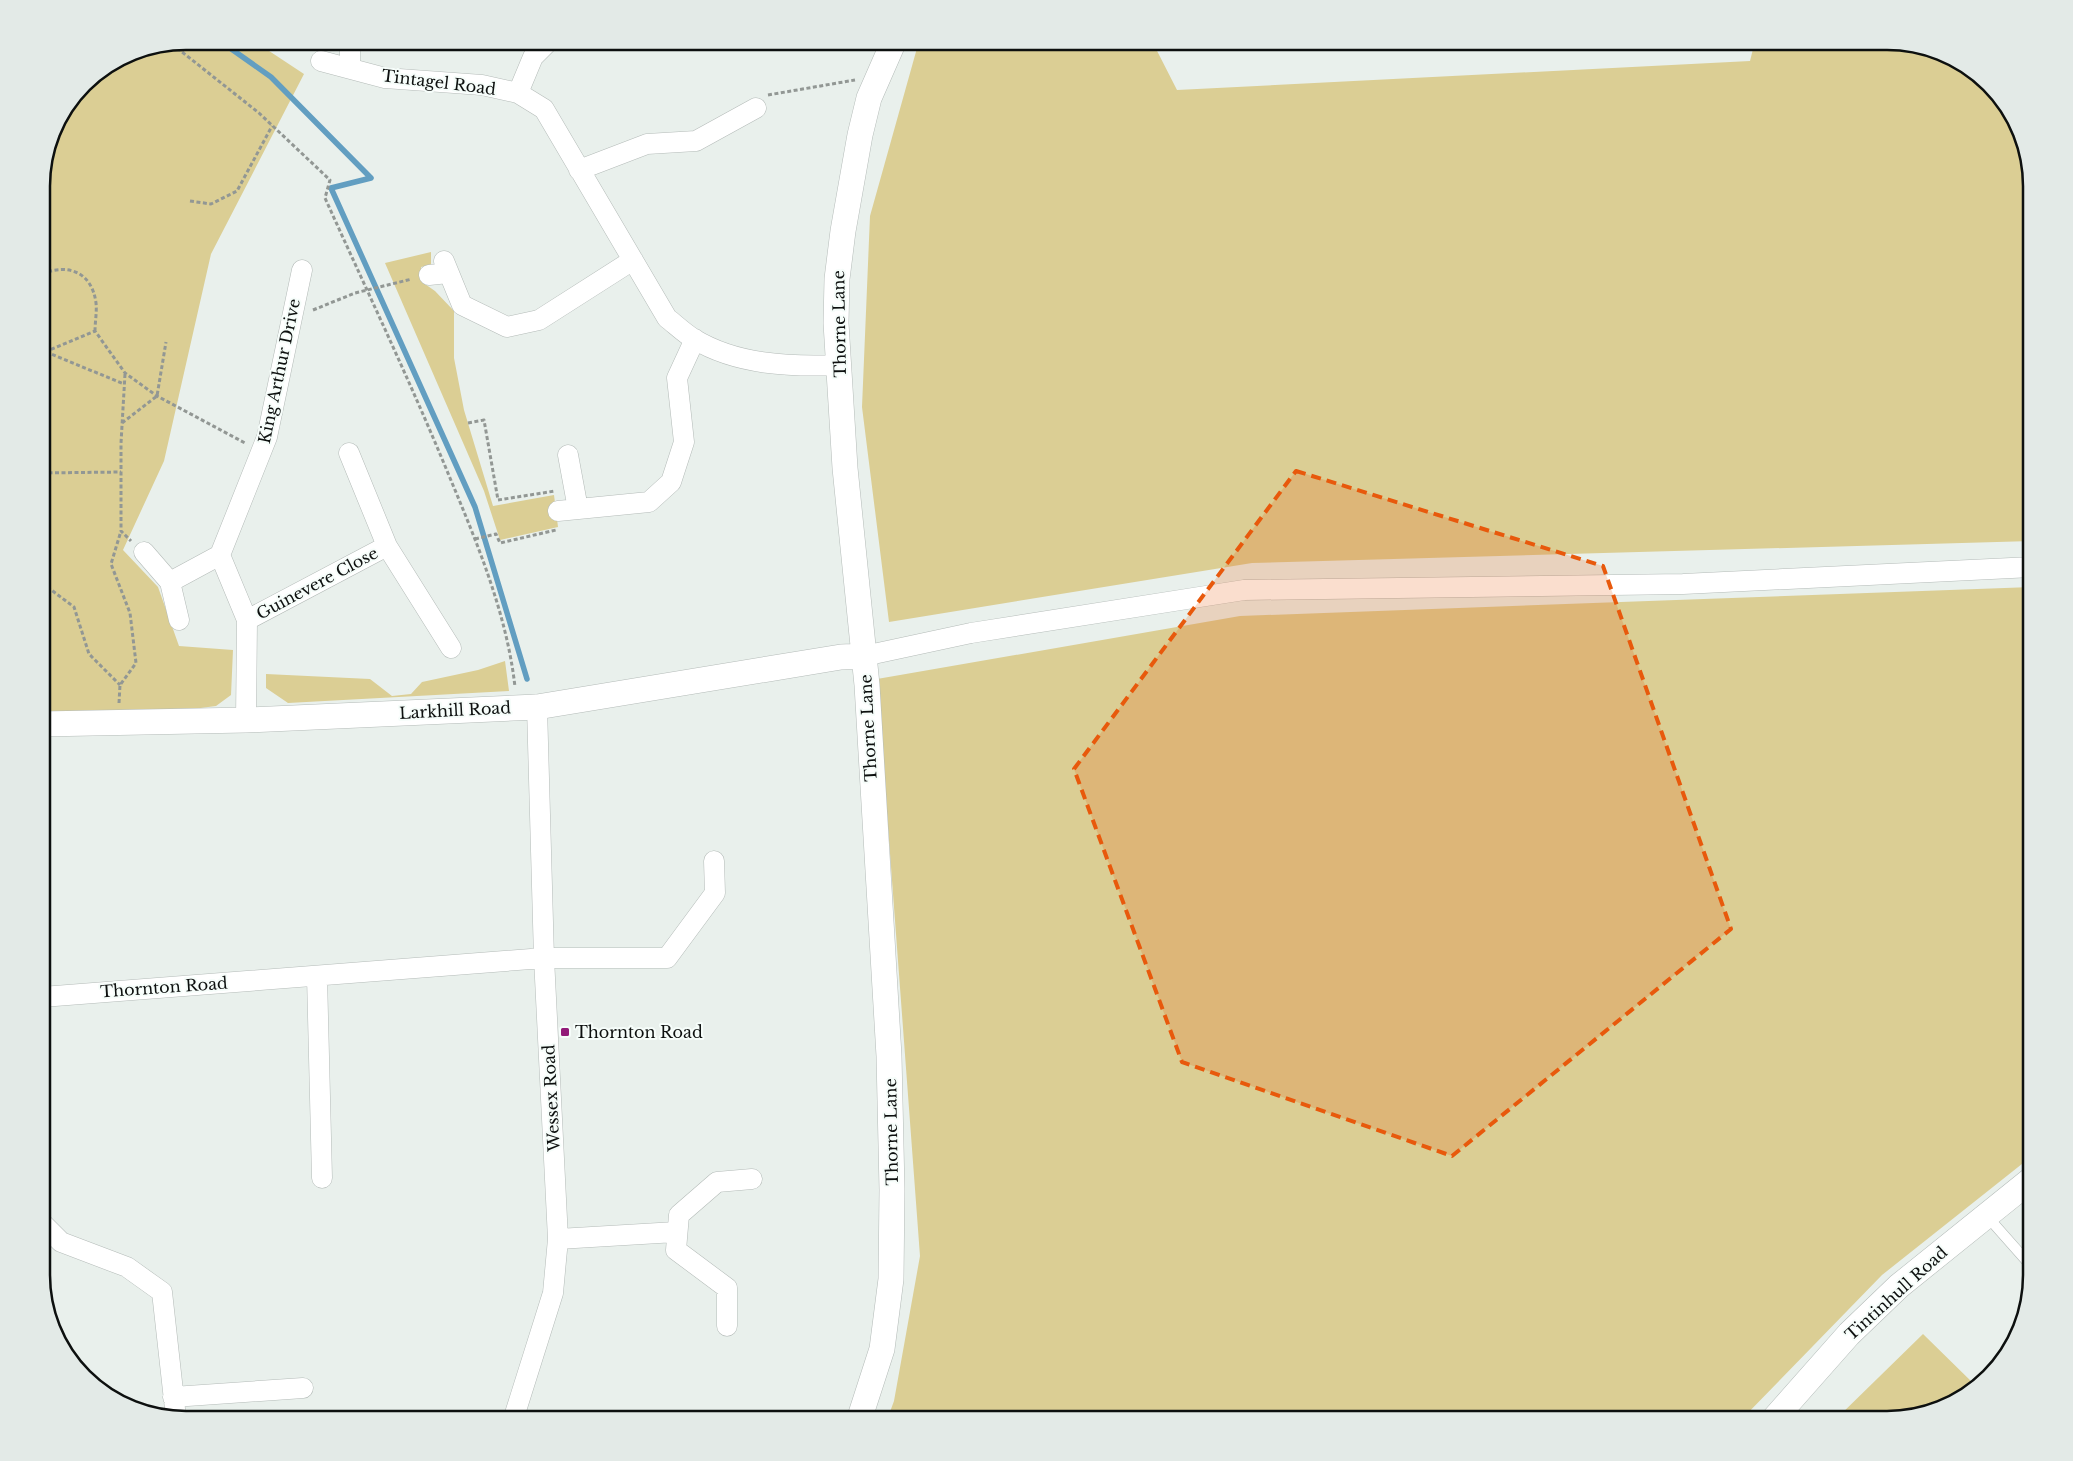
<svg xmlns="http://www.w3.org/2000/svg" width="2073" height="1461" font-family="'Libre Baskerville',serif">
<rect width="100%" height="100%" fill="#e9f0ec"/>
<!-- green -->
<path fill="#dbce94" d="M186 41H254L304 74 211 254 164 461 123 550 158 587 179 646 233 650 231 695 216 706 193 709 42 713V400L45 336 42 334V177L52 130 84 83 131 52Z
M919 41H1152L1177 90 1750 61 1755 41H1887L1934 49 1975 71 2017 122 2032 186V541L1252 563 889 622 862 407 870 216Z
M431 252V265L421 267 422 282 435 291 454 311V358L464 410 493 506 554 495 558 527 500 540 484 491 385 263Z
M2032 587V1156L1882 1275 1741 1420H887L894 1401 920 1256 877 679 1240 616Z
M505 661 509 691 288 703 266 688V674L370 679 392 696 411 694 422 682 478 670Z
M1923 1334 1975 1385 1951 1405 1887 1420H1835Z"/>
<g fill="none" stroke-linecap="round" stroke-linejoin="round">
<!-- stream -->
<path stroke="#629ec1" stroke-width="5.5" d="M220 41 271 77 371 178 331 188 475 507 527 679"/>
<!-- service casing -->
<g stroke="#b4bbb8" stroke-width="11">
<path id="service" d="M1986 1215 2032 1267"/>
</g>
<!-- minor casing -->
<g stroke="#b4bbb8" stroke-width="21">
<path id="minor" d="M321 61 385 78 482 85 518 93 544 109 667 318C676 325 684 333 694 339 737 365 791 367 839 365
M350 67V41
M518 93 533 57 549 41
M579 170 647 144 696 141 756 108
M444 261 462 305 507 327 539 320 633 260
M429 275 448 273
M349 453 387 546 451 648
M568 455 578 509
M558 511 649 502 671 482 684 442 677 378 695 339
M144 552 170 582
M179 620 170 582 220 555
M247 620 387 546
M864 656 971 633 1244 590 1683 584 2032 567
M246 720 247 620 220 555 267 437 302 270
M317 976 322 1178
M42 997 544 958H667L715 893 714 861
M42 1223 61 1242 127 1267 162 1292 176 1418
M558 1239 676 1232
M727 1326V1288L676 1250 679 1215 717 1182 752 1179
M173 1397 303 1388
M513 1420 553 1293 558 1239 544 958 537 707"/>
</g>
<!-- tertiary casing -->
<g stroke="#b4bbb8" stroke-width="26">
<path id="tertiary" d="M42 724 246 720 537 707 841 657 864 656
M859 1420 882 1349 891 1279 892 1190 889 1056 867 685 845 468 836 323 837 279 843 231 860 135 869 98 894 41
M1773 1420 1849 1334 1899 1286 2032 1179"/>
</g>
<!-- path -->
<path stroke="#929794" stroke-width="3" stroke-dasharray="4 2.5" stroke-linecap="butt" d="M172 44 259 113 330 180 325 198C367 291 411 383 450 478 478 545 507 615 515 687
M768 95 855 80
M190 201 211 204 237 191 272 126
M42 274C68 263 92 272 96 303 97 312 95 322 95 331
M313 310 355 293 412 279
M42 349 45 352 42 367
M45 352 95 331 125 373 157 396 245 443
M46 352 124 384
M125 374 121 443V531L131 541
M122 423 157 396 166 342
M468 423 484 420 498 500 555 491
M42 473 121 472
M475 539 496 534 500 543 556 530
M42 583 74 607 89 654 120 685
M119 703 120 685 136 663 130 613 111 564 121 531"/>
<!-- service -->
<use href="#service" stroke="#fff" stroke-width="10"/>
<!-- minor -->
<use href="#minor" stroke="#fff" stroke-width="20"/>
<!-- tertiary -->
<use href="#tertiary" stroke="#fff" stroke-width="25"/>
</g>
<!-- marked area -->
<path fill="#e8590c" fill-opacity="0.2" stroke="#e8590c" stroke-width="4" stroke-dasharray="10 6" stroke-linejoin="round" d="M1296 471 1603 566 1731 929 1452 1156 1182 1062 1074 769Z"/>
<!-- markers -->
<rect fill="#921a78" stroke="#f6fdfa" stroke-width="2" x="560" y="1027" width="10" height="10" rx="2.5"/>
<g text-anchor="middle" dominant-baseline="central" stroke-width="4" stroke-linejoin="round" paint-order="stroke">
<!-- street labels -->
<g font-size="16" fill="#0d100f" stroke="#f6fdfa">
<text transform="translate(439 82) rotate(7)">Tintagel Road</text>
<text transform="translate(839 324) rotate(-91)">Thorne Lane</text>
<text transform="translate(279 371) rotate(-78)">King Arthur Drive</text>
<text transform="translate(317 583) rotate(-28)">Guinevere Close</text>
<text transform="translate(455 710) rotate(-3)">Larkhill Road</text>
<text transform="translate(868 728) rotate(-93)">Thorne Lane</text>
<text transform="translate(164 987) rotate(-4)">Thornton Road</text>
<text transform="translate(551 1098) rotate(-93)">Wessex Road</text>
<text transform="translate(891 1132) rotate(-91)">Thorne Lane</text>
<text transform="translate(1896 1293) rotate(-42)">Tintinhull Road</text>
</g>
<!-- poi labels -->
<g font-size="16" fill="#0d100f" stroke="#f6fdfa" text-anchor="start">
<text x="575" y="1032">Thornton Road</text>
</g>
</g>
<!-- crop -->
<path d="M0 0H2073V1461H0ZM186 50H1887A136 136 0 0 1 2023 186V1275A136 136 0 0 1 1887 1411H186A136 136 0 0 1 50 1275V186A136 136 0 0 1 186 50Z" fill="#e3eae7" fill-rule="evenodd"/>
<path fill="none" stroke="#0d100f" stroke-width="2.5" d="M186 50H1887A136 136 0 0 1 2023 186V1275A136 136 0 0 1 1887 1411H186A136 136 0 0 1 50 1275V186A136 136 0 0 1 186 50Z"/>
</svg>
